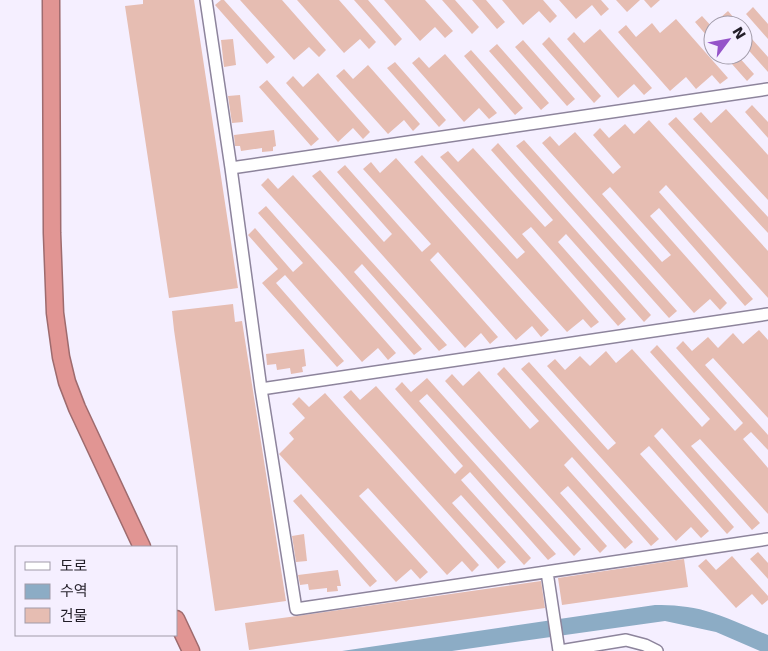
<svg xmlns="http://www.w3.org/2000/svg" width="768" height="651" font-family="'DejaVu Sans','Noto Sans KR',sans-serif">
<rect width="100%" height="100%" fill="#f5efff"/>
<!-- water -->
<path fill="#8cacc5" d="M655 605C672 605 690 606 706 611 727 617 748 627 768 635V651H760L716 632 665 621 452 651H342Z"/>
<!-- building -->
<path fill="#e6bdb2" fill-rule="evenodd" d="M143 0H194L238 288 169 298 125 6 143 4Z
M221 0H224L275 57 267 64 215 5Z
M240 0H282L326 50 319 57 309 47 294 60Z
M297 0H339L376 42 369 49 360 39 344 53Z
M354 0H368L402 39 395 46Z
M384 0H425L453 31 445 38 435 27 420 41Z
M442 0H455L479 27 472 34Z
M472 0H486L505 22 497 29Z
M502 0H543L557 16 550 23 539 11 523 25Z
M559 0H601L609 9 601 16 592 5 576 19Z
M616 0H640L627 12Z
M644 0H660L651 8Z
M753 7 768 24V39L746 14Z
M728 11 740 25H726L720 18Z
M702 16 713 28V43L695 22Z
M676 19 728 78 720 84 712 75 696 89 686 77 670 91 618 32 626 25 636 37 652 23 660 33Z
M600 29 652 88 644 95 634 84 618 98 567 39 574 32 584 43Z
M743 29 768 57V72L743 44Z
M549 37 601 96 594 103 542 44Z
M233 39 236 65 224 67 221 40Z
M523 40 575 99 567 106 515 47Z
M497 44 549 103 541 110 489 51Z
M471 50 523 108 515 115 464 56Z
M445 54 497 113 489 119 479 108 464 122 412 63 419 57 429 68Z
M724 55H737L754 74 747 81Z
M395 62 446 120 439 127 387 68Z
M368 65 420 124 413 131 404 120 388 134 336 76 344 69 353 79Z
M318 73 370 132 363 139 353 128 338 142 286 83 293 76 303 87Z
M267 80 319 139 311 146 259 87Z
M240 95 243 122 232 123 228 96Z
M752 105 768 122V138L745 112Z
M726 109 768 155V200L693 119 701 112 711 123Z
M676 117 768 217V233L668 124Z
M649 120 768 251V298L666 185 659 192 753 299 745 306 659 208 650 216 727 303 720 310 710 299 694 313 542 143 550 136 559 146 575 132 613 174 621 167 593 135 600 128 609 138 625 124 634 134ZM610 187 671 255 662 262 602 194Z
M274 130 276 146 273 147V151L262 152V148L241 151 240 146H235L234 135Z
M524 140 677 311 669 318 516 146Z
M498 143 651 315 644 322 566 234 558 242 626 319 618 326 531 227 522 234 599 322 591 328 583 319 567 332 414 162 422 155 517 259 525 252 440 157 448 151 458 162 473 148 545 227 553 220 491 150Z
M396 158 549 330 541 337 532 326 516 340 438 252 430 260 498 337 490 344 481 333 465 348 312 176 320 170 384 242 392 234 337 172 345 165 422 252 431 244 363 169 371 162 380 173Z
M293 175 447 345 439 351 362 264 354 272 422 349 414 355 340 271 261 185 268 178 278 189Z
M266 206 396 353 388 360 378 348 362 362 285 275 276 283 344 361 337 367 262 283 278 269 248 235 255 228 293 272 303 263 258 213Z
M233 304 235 322 242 321 286 601 215 611 174 330 172 311Z
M759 330 768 340V418L713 358 705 365 768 435V450L751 432 743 439 768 468V514L700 439 691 446 760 523 752 530 662 428 654 436 734 527 727 534 649 446 640 454 709 531 701 538 691 527 676 541 521 369 529 362 608 450 616 443 547 366 555 359 565 370 580 356 590 366 606 351 616 363 632 349 702 427 710 419 650 352 657 345 735 431 743 423 676 348 683 341 692 351 708 337 718 348 733 333 743 344Z
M304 349 306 366 302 367 303 372 291 374 290 368 277 370 276 364 267 365 266 354Z
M504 367 659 539 651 546 572 457 564 465 633 542 625 549 568 486 560 493 607 546 600 553 445 381 452 374 463 386 479 371 530 429 539 421 497 374Z
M427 378 581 549 574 556 427 394 419 401 556 554 548 560 470 472 461 480 531 558 524 565 461 495 452 503 506 562 498 569 343 397 351 390 360 400 376 386 455 474 463 466 395 389 402 382 411 392Z
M325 393 479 565 472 572 462 561 447 575 368 488 359 496 428 572 420 579 411 569 396 582 279 454 294 439 289 433 305 418 292 404 299 397 309 407Z
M301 494 377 581 370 587 293 501Z
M304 534 307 561 296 562 292 536Z
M758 552 768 563V579L750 559Z
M732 556 768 596V600L762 605 752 594 736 608 698 566 706 559 716 570Z
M684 559 688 587 562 605 558 578Z
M338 570 341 586H337L338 591 327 592V588L309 590 308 584 300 585 298 575Z
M541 581 545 608 249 650 245 623 297 616Z"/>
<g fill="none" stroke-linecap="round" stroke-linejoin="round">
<!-- minor casing -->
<g stroke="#8d849c" stroke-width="14">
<path id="minor" d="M206 0 231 168 261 389 296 609 768 539
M231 168 768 89
M261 389 768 314
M547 572 559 651
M560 651 626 640 645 645 657 651"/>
</g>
<!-- highway casing -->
<g stroke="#9e6b6e" stroke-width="19">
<path id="highway" d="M51 0 52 233 55 313 61 357 67 382 77 408 142 547
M176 619 191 651"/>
</g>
<!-- minor -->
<use href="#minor" stroke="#fff" stroke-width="11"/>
<!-- highway -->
<use href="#highway" stroke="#e19593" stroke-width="16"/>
</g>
<!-- legend -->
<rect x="15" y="546" width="162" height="90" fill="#f5efff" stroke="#a19ba9"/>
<rect x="25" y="562" width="25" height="8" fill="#ffffff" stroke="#a19ba9"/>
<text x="60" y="571" font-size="15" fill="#221e28">도로</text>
<rect x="25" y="584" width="25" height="15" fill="#8cacc5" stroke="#a19ba9"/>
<text x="60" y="596" font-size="15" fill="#221e28">수역</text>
<rect x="25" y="608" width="25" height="15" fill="#e6bdb2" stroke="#a19ba9"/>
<text x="60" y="621" font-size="15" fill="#221e28">건물</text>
<!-- north arrow -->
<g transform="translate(728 40) rotate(58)"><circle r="24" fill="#f5efff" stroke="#a19ba9"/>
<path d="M0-4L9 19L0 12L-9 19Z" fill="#9554c9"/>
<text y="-8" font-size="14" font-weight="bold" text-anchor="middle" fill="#221e28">N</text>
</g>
</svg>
